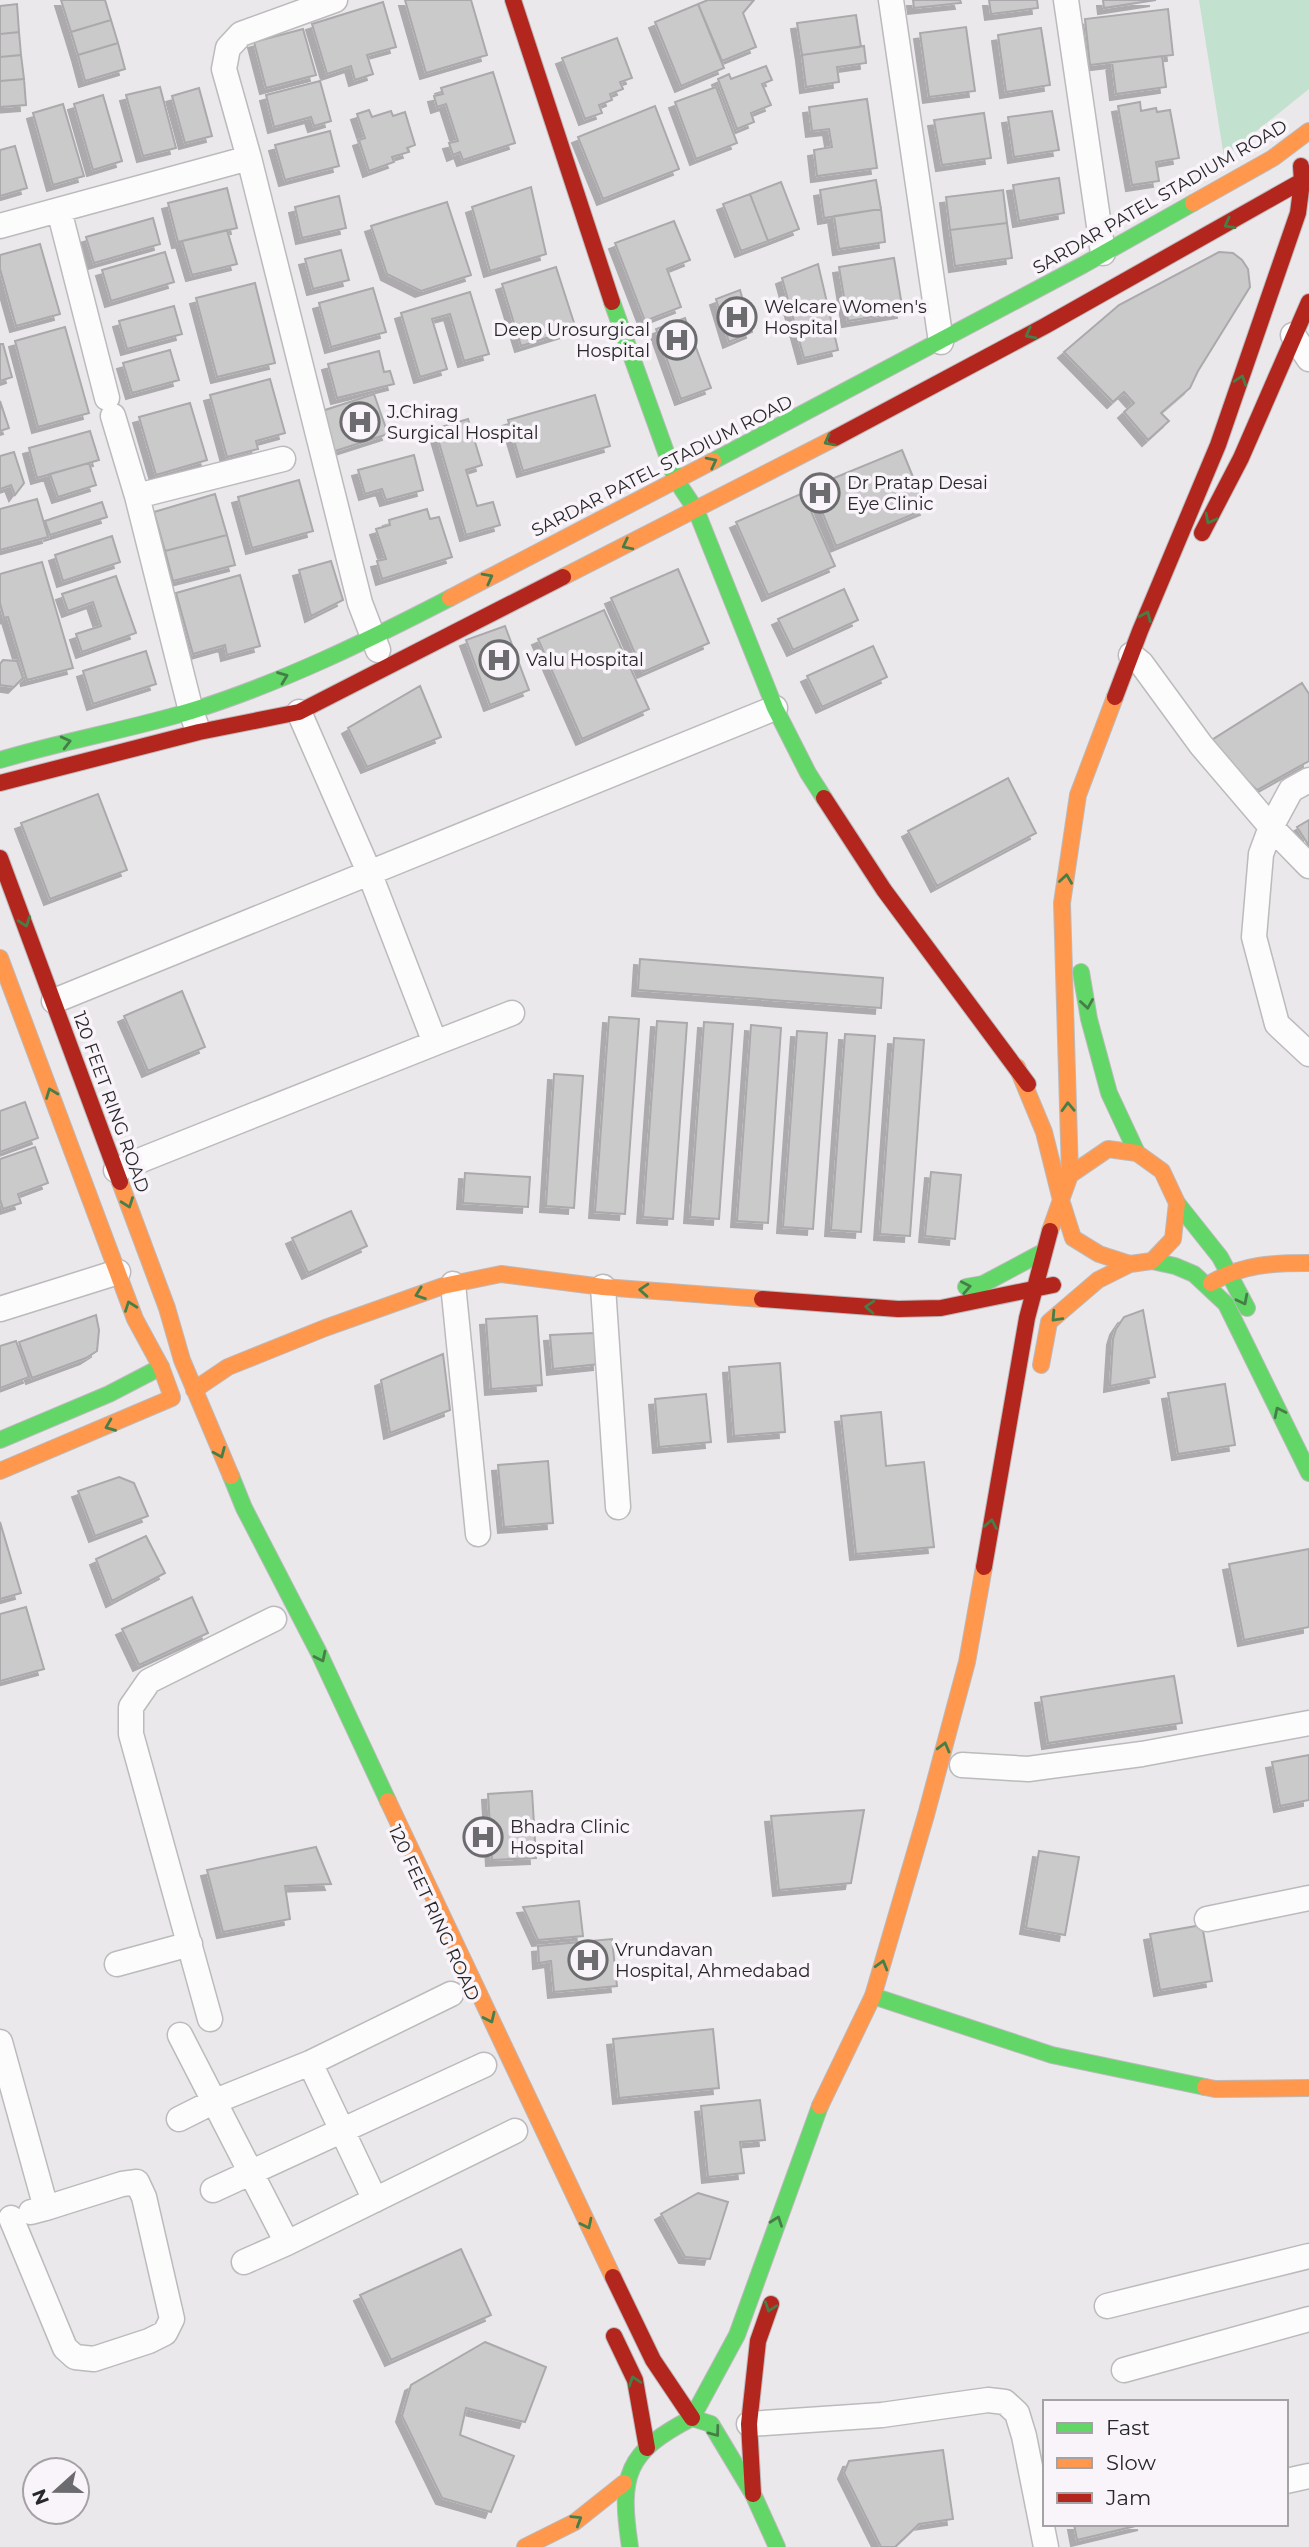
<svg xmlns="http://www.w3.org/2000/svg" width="1309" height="2547" font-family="Montserrat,sans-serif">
<defs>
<filter id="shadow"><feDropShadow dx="-6" dy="6" stdDeviation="0" flood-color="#0004"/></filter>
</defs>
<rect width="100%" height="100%" fill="#eae8eb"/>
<!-- green -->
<path fill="#c2e1ce" d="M1199 0H1309V89L1224 157Z"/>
<!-- building -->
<path fill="#cbcacb" stroke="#aba9ab" stroke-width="2" filter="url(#shadow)" d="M61 0H105L111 20 71 32Z
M405 0H471L487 55 426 73Z
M708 0H754L743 13 756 47 722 61 698 4Z
M913 0H960L961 3 914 8Z
M989 0H1037L1038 8 991 14Z
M1103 0H1156L1104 8Z
M383 2 396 47 367 55 373 74 355 80 351 66 327 74 312 24Z
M17 4 19 32 0 34V6Z
M698 4 724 68 681 86 655 22Z
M1168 9 1173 55 1090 65 1085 19Z
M856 15 861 47 802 55 797 23Z
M111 20 118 43 78 55 71 32Z
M966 27 975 91 929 97 920 33Z
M1041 28 1050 85 1006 92 998 35Z
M303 29 316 75 266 88 254 42Z
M19 32 21 55 0 57V34Z
M617 38 632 78 620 82 623 89 610 94 612 100 599 105 602 113 585 119 562 58Z
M118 43 125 69 85 81 78 55Z
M864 46 866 63 837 67 839 82 806 87 802 55Z
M21 55 24 79 0 81V57Z
M1162 56 1166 87 1116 94 1112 62Z
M766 66 772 80 762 84 771 105 751 113 754 122 737 129 718 79 729 74 731 79Z
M493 72 515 143 463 160 460 152 453 155 449 143 458 141 446 104 437 107 434 96 443 94 441 88Z
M24 79 26 105 0 107V81Z
M320 81 331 121 314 126 311 117 274 127 266 95Z
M160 87 176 148 143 156 126 95Z
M716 87 737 143 696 159 675 102Z
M199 88 212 136 185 143 172 96Z
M103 95 122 161 93 170 74 104Z
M867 99 877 168 817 176 814 150 832 147 829 129 812 131 809 107Z
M1140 102 1141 111 1156 108 1157 112 1170 110 1179 158 1156 162 1159 181 1132 185 1118 106Z
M63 104 84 176 53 185 33 113Z
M655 106 679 169 603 199 578 137Z
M369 110 372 117 391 111 393 116 405 112 415 145 407 148 409 152 392 157 394 162 369 171 359 140 365 138 357 114Z
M1052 111 1059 150 1014 157 1008 117Z
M984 113 991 158 942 165 934 120Z
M330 131 339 166 285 180 275 145Z
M15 146 27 188 0 196V150Z
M1059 178 1064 213 1019 221 1013 185Z
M876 180 881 209 824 218 820 190Z
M781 182 799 229 768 241 750 194Z
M531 187 546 254 490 271 472 207Z
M227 188 237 228 178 242 168 203Z
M1003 190 1007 223 950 230 946 197Z
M750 194 768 241 741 251 723 204Z
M339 196 346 228 302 238 295 207Z
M447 202 471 275 421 291 387 274 371 226Z
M881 209 885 242 839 249 834 216Z
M153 218 160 244 94 263 86 237Z
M674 221 690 260 667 269 681 307 645 321 615 243Z
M1007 223 1012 258 955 266 950 230Z
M227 230 237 264 192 275 182 241Z
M40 244 60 314 16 326 0 269V255Z
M341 250 349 280 313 289 305 259Z
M165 252 174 282 111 301 102 270Z
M1219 252 1233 253 1242 260 1248 269 1250 287 1198 371 1190 388 1161 413 1169 421 1148 440 1124 412 1134 403 1124 392 1113 402 1064 352 1119 305Z
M894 258 903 312 848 321 839 267Z
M818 264 838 350 804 358 782 278Z
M556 267 576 329 521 346 502 284Z
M255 283 275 363 217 377 196 298Z
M373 288 386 332 331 347 319 303Z
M740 290 752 332 729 342 716 299Z
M470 292 489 354 464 361 450 314 432 319 447 369 420 377 401 313Z
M174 306 182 334 127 349 119 321Z
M685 318 711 388 681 399 656 329Z
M65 327 89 413 38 427 15 341Z
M0 344H3L12 377 0 381Z
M170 350 179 380 132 393 123 363Z
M379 351 384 372 390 371 394 384 337 398 328 364Z
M270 379 285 433 256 441 258 449 227 457 210 395Z
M374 394 388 434 332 452 319 412Z
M595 395 610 446 523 471 508 420Z
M0 401 9 428 0 431Z
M190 403 207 460 156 475 139 417Z
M468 419 482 465 466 470 477 506 493 502 500 525 466 535 435 429Z
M90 431 99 460 37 478 29 448Z
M902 450 926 509 836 546 812 487Z
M14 452 24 483 15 495 11 485 0 489V456Z
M414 455 423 490 386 500 382 489 365 494 358 470Z
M89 463 96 485 58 497 50 474Z
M299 480 313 531 252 548 238 497Z
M803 493 835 566 768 595 736 522Z
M215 494 227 535 165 551 154 512Z
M37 499 48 537 0 550V509Z
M102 502 107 517 50 535 45 521Z
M427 509 430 519 439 517 452 557 382 579 377 561 386 559 376 529 390 525 389 520Z
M227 535 235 565 173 581 165 551Z
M112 536 120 562 63 581 55 555Z
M331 561 343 600 311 616 299 570Z
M42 562 73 668 27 680 8 617 4 618 0 603V574Z
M678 569 709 643 643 672 611 598Z
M240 575 260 646 227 655 225 645 193 654 176 593Z
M116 576 136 633 82 652 76 634 101 626 93 602 68 611 62 594Z
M844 589 858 620 793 650 778 619Z
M604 610 649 709 582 739 538 639Z
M505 626 529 690 490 705 466 640Z
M873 646 887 677 822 707 807 676Z
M146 651 156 684 93 704 83 671Z
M3 660 17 661 23 678 14 687 0 685V664Z
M1302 683 1309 694V761L1257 790 1207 743Z
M420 686 441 737 367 767 348 728Z
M1008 778 1036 833 937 886 908 831Z
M98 794 127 870 50 899 21 823Z
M1309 820V846L1297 827Z
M640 959 883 978 881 1008 638 990Z
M182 991 205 1047 148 1071 124 1016Z
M609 1017 639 1019 625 1214 595 1212Z
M657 1021 687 1023 673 1219 643 1217Z
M704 1022 733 1024 719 1219 690 1217Z
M751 1025 781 1028 768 1223 737 1221Z
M797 1031 827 1033 813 1229 783 1227Z
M845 1034 875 1036 861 1232 831 1230Z
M894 1038 924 1040 910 1236 880 1234Z
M554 1074 583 1076 574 1208 546 1206Z
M25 1102 38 1138 0 1152V1111Z
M35 1147 48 1183 18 1194 21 1203 3 1209 0 1199V1159Z
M931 1172 961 1175 955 1239 925 1236Z
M465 1173 530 1177 528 1207 463 1203Z
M351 1211 367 1246 308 1273 292 1238Z
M1143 1310 1155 1377 1110 1386 1113 1339 1116 1329 1124 1317Z
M96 1315 99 1330 97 1351 86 1358 32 1378 19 1342Z
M537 1316 542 1385 491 1389 486 1319Z
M594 1333 598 1338 599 1364 553 1369 550 1335Z
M16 1341 29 1377 0 1388V1346Z
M443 1354 450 1410 390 1433 381 1380Z
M780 1363 785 1432 734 1436 729 1367Z
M1225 1384 1235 1445 1178 1454 1168 1393Z
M706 1394 711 1442 659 1447 655 1399Z
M881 1412 886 1466 924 1462 934 1547 856 1554 841 1416Z
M548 1461 553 1523 504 1527 498 1465Z
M119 1477 134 1483 148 1516 95 1536 78 1491Z
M0 1522 21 1593 0 1599Z
M146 1536 165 1573 112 1601 96 1559Z
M1309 1549V1627L1244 1640 1229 1564Z
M192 1597 208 1633 139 1665 122 1629Z
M26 1607 44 1669 0 1681V1614Z
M1174 1676 1182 1723 1048 1743 1041 1697Z
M1309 1755V1800L1280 1806 1272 1762Z
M532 1791 536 1858 492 1860 488 1794Z
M864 1810 851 1883 779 1890 771 1816Z
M316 1847 331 1884 285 1886 290 1919 223 1932 207 1870Z
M1039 1851 1079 1857 1065 1935 1026 1928Z
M579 1901 583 1936 538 1940 523 1907Z
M1202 1925 1212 1981 1160 1990 1150 1934Z
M612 1939 617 1986 554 1992 551 1961 539 1963 538 1946Z
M713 2029 719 2088 619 2098 613 2039Z
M760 2100 765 2140 740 2142 744 2173 708 2177 701 2106Z
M698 2193 728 2202 710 2259 685 2257 661 2214Z
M461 2249 491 2315 391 2360 360 2295Z
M485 2342 546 2367 525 2422 466 2408 460 2435 514 2456 491 2512 442 2498 402 2416 411 2385Z
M943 2450 953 2519 919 2524 895 2547H881L844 2473 849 2461Z
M1074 2524H1144L1077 2540Z"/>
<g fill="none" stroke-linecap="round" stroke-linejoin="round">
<!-- street casing -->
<g stroke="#bcbabc" stroke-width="27">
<path id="street" d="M335 0 241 34 228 48 224 69 249 158 360 603 378 650
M891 0 941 342
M1066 0 1103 253
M59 210 107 398
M0 226 249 158
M1293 335 1309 359
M113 416 137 496 191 711 196 725
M137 496 283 459
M1131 655 1141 663 1201 745 1271 827 1309 866
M1309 780 1291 790 1271 827 1261 854 1254 937 1277 1024 1309 1054
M54 1001 775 708
M435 1043 512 1013
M116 1170 435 1043 369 872 299 712
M453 1284 478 1534
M603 1287 618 1507
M0 1309 118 1272
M962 1765 1028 1769 1142 1754 1309 1723
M1207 1919 1309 1898
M117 1964 190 1944
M210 2019 131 1734V1707L149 1681 274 1619
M180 2035 287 2243 515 2131
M0 2042 46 2208 31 2212
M310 2063 375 2200
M179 2119 213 2102 310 2063 451 1994
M213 2190 484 2065
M11 2218 65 2348 75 2357 94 2359 149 2341 165 2333 172 2319 144 2197 137 2182 122 2184 46 2208
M244 2262 287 2243
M1107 2306 1309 2256
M1124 2370 1309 2319
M749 2424 882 2415 988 2400 1005 2402 1017 2413 1024 2436 1046 2547
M1286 2481 1309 2476"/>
</g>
<!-- fast casing -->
<g stroke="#bcbabc" stroke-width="18">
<path id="fast" d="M612 302 676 480 696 510 775 708 808 773 824 798
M713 461 1083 265 1193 203
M0 760C63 741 128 730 191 711 281 683 367 641 450 598
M1081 972 1089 1019 1109 1093 1137 1153
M1177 1203 1220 1257 1247 1308
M1152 1261 1175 1266 1194 1274 1226 1304 1309 1473
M966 1287 983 1284 1043 1252
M0 1440 109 1394 161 1367
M231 1476 244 1508 319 1653 388 1801
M873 1996 1052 2055 1205 2087
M692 2418 737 2335 820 2106
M630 2547C619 2475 626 2452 692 2418L711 2424 753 2494 777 2547"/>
</g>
<!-- slow casing -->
<g stroke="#bcbabc" stroke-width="18">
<path id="slow" d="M1193 203 1273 158 1309 131
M563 577 835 438
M450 598 713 461
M0 958 135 1319 161 1367 172 1397
M1017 1067 1044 1132 1061 1200 1050 1231
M1108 1149 1137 1153 1162 1171 1177 1203 1173 1239 1152 1261 1130 1264 1099 1254 1073 1238 1061 1200 1070 1175Z
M1070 1175 1062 903 1078 795 1115 697
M120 1182 167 1308 182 1360 231 1476
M1211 1283C1242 1264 1274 1263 1309 1263
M1041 1365 1049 1322 1098 1280 1130 1264
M194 1390 228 1367 325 1328 443 1286 501 1274 603 1287 762 1299
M0 1471 172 1398
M388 1801 613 2277
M1205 2087 1215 2089 1309 2088
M820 2106 873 1996 926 1815 967 1662 984 1567
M525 2547 575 2522 624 2483"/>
</g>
<!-- jam casing -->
<g stroke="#bcbabc" stroke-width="18">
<path id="jam" d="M513 0 612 302
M835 438 1045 326 1309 177
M1202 533 1241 458 1309 302
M1115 697 1140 631 1218 445 1298 213 1302 182 1301 166
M0 783 199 732 299 712 563 577
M824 798 884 890 1028 1084
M0 858 120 1182
M762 1299 898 1309 941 1308 1053 1285
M984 1567 1027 1318 1050 1231
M613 2277 653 2360 692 2418
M614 2336 635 2380 647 2448
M753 2494 749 2424 758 2341 771 2304"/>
</g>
<!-- street -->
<use href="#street" stroke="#fcfcfc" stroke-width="24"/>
<!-- fast -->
<use href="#fast" stroke="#63d668" stroke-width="16"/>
<!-- slow -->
<use href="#slow" stroke="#ff974d" stroke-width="16"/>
<!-- jam -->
<use href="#jam" stroke="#b3261e" stroke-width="16"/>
</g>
<!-- one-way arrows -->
<defs><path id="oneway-chevron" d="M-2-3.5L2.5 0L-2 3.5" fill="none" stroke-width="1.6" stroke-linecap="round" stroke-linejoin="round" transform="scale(1.75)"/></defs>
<g stroke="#467e48">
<use href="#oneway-chevron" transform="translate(1229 224) rotate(151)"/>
<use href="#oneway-chevron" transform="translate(1030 334) rotate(152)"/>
<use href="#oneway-chevron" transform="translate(1241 380) rotate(-71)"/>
<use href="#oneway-chevron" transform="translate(829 441) rotate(152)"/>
<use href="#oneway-chevron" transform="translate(712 462) rotate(-27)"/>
<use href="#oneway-chevron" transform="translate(1210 519) rotate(117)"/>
<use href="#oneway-chevron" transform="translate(627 545) rotate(153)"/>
<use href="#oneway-chevron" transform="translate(488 578) rotate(-28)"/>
<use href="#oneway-chevron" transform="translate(1146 616) rotate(-67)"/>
<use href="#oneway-chevron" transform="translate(283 677) rotate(-21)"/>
<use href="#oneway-chevron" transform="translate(66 742) rotate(-14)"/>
<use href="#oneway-chevron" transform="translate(1066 879) rotate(-82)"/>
<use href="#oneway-chevron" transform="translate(25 922) rotate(70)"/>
<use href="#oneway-chevron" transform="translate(1087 1004) rotate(81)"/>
<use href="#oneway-chevron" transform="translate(51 1093) rotate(-111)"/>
<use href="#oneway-chevron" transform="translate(1068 1107) rotate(-92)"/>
<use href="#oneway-chevron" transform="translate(128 1203) rotate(70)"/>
<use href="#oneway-chevron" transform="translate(966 1287) rotate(-11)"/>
<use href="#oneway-chevron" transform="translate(644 1290) rotate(-176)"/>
<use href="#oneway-chevron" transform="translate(420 1294) rotate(160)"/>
<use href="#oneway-chevron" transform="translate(1243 1300) rotate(63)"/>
<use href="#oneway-chevron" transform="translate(130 1306) rotate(-110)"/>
<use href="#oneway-chevron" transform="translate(870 1307) rotate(-176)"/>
<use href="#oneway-chevron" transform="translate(1056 1317) rotate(133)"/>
<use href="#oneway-chevron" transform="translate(1279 1412) rotate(-116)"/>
<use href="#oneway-chevron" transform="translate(110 1426) rotate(158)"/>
<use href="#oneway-chevron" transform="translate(220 1453) rotate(67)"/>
<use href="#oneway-chevron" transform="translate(991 1524) rotate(-80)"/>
<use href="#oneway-chevron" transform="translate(321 1657) rotate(64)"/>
<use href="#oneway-chevron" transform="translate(944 1747) rotate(-75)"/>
<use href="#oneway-chevron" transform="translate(882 1965) rotate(-74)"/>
<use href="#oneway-chevron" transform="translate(490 2018) rotate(65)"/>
<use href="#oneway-chevron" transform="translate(777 2221) rotate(-70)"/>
<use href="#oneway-chevron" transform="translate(587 2224) rotate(64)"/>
<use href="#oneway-chevron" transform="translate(770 2307) rotate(109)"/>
<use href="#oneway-chevron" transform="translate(634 2381) rotate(-108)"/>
<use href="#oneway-chevron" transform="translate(715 2432) rotate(53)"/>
<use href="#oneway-chevron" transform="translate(577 2520) rotate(-32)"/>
</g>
<!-- icons -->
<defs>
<g id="hospital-ring" transform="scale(2.0125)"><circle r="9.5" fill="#f8f4f9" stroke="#6c6b6d" stroke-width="1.5"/><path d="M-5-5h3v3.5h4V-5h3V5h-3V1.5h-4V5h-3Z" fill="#6c6b6d"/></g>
</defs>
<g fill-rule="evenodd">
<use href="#hospital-ring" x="737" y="317"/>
<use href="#hospital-ring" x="677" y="340"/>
<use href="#hospital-ring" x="360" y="422"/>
<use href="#hospital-ring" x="820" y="493"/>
<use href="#hospital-ring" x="499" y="660"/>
<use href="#hospital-ring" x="483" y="1837"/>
<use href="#hospital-ring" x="588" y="1960"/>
</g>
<g text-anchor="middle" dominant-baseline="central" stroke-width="7" stroke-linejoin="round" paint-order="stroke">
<!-- street labels -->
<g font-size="18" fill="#282729" stroke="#f8f4f9">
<text transform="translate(1160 197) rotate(-30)">SARDAR PATEL STADIUM ROAD</text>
<text transform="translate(662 466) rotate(-27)">SARDAR PATEL STADIUM ROAD</text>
<text transform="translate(111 1102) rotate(70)">120 FEET RING ROAD</text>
<text transform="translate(434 1913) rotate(65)">120 FEET RING ROAD</text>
</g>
<!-- poi labels -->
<g font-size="18" fill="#282729" stroke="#f8f4f9" text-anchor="start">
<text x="764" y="307">Welcare Women's<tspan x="764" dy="21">Hospital</tspan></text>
<text x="650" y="330" text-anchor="end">Deep Urosurgical<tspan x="650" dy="21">Hospital</tspan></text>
<text x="387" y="412">J.Chirag<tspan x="387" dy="21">Surgical Hospital</tspan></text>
<text x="847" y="483">Dr Pratap Desai<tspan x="847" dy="21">Eye Clinic</tspan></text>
<text x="526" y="660">Valu Hospital</text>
<text x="510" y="1827">Bhadra Clinic<tspan x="510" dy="21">Hospital</tspan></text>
<text x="615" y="1950">Vrundavan<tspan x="615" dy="21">Hospital, Ahmedabad</tspan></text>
</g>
</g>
<!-- legend -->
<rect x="1043" y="2400" width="245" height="126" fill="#f8f4f9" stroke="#a5a2a6" stroke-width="2"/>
<rect x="1057" y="2423" width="35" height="10" fill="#63d668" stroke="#a5a2a6" stroke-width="2"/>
<text x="1106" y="2435" font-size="21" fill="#282729">Fast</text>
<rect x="1057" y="2458" width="35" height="10" fill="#ff974d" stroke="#a5a2a6" stroke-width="2"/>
<text x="1106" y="2470" font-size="21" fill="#282729">Slow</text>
<rect x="1057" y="2493" width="35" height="10" fill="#b3261e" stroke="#a5a2a6" stroke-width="2"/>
<text x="1106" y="2505" font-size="21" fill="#282729">Jam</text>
<!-- north arrow -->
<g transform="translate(56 2491) rotate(249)"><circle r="33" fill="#f8f4f9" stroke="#a5a2a6" stroke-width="2"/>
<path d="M0-5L12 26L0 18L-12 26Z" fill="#6c6b6d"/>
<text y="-10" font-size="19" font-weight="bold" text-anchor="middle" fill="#282729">N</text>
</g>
</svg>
